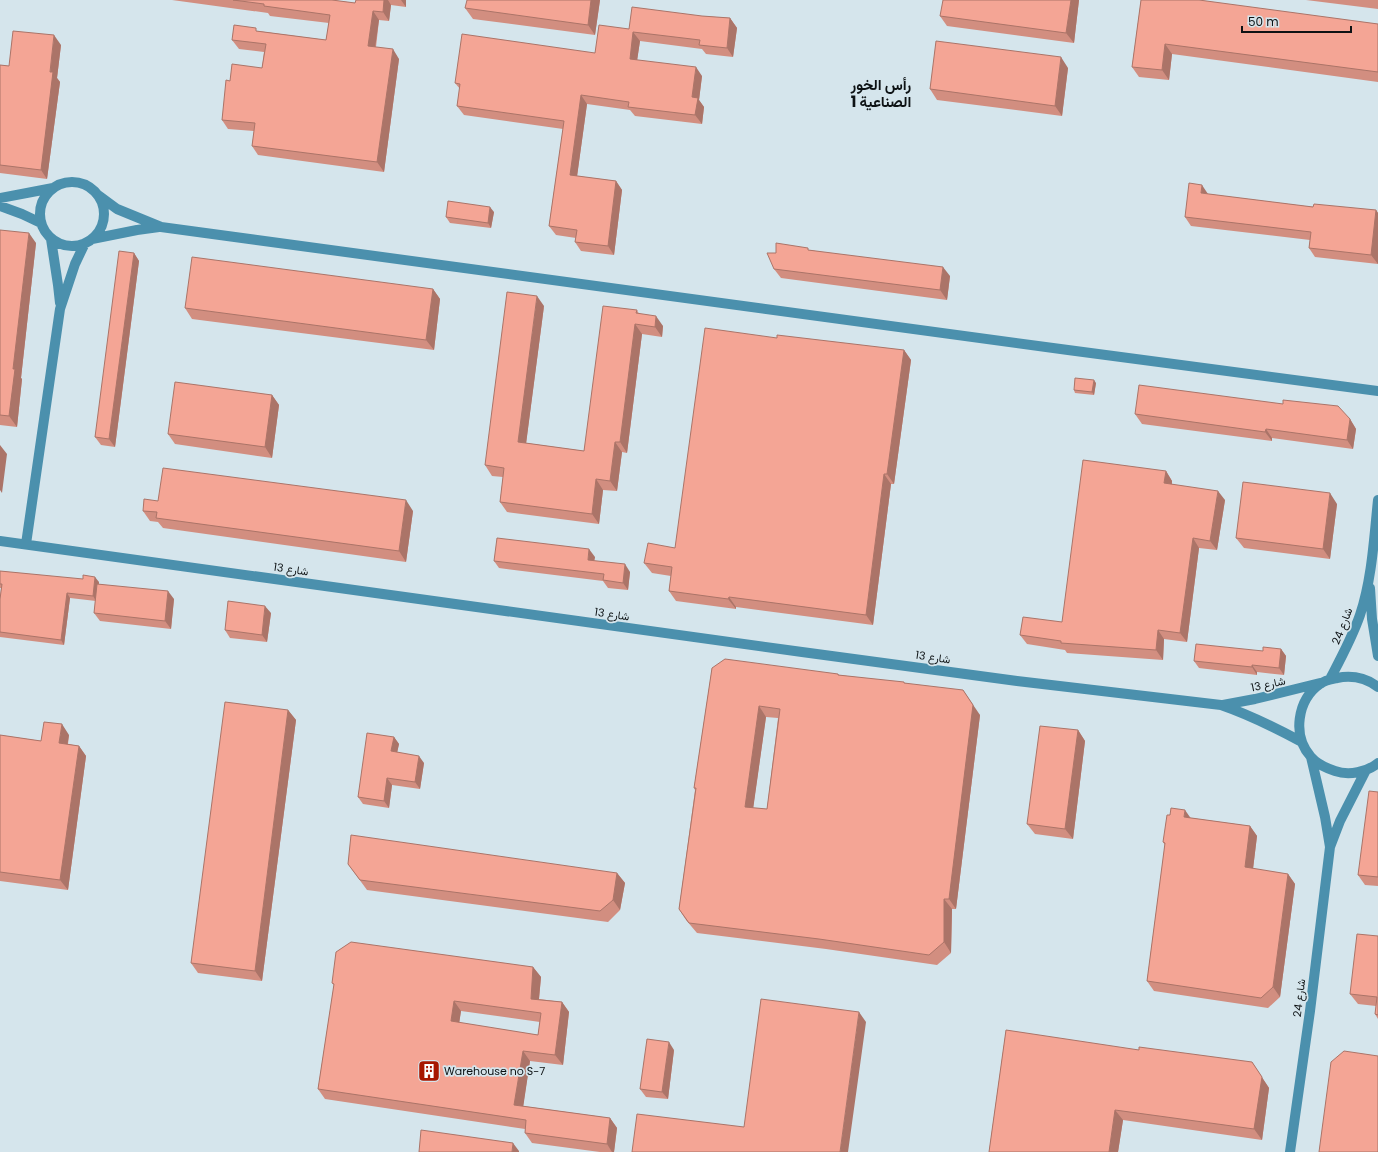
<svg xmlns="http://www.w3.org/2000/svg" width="1378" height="1152" font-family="Poppins,Vazirmatn,sans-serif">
<rect width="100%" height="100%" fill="#d5e5ec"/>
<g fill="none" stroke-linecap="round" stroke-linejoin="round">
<!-- minor -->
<path stroke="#4b90ad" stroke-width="10" d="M40 214a32 32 0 1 1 64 0a32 32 0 1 1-64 0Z
M98 195 117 209 161 227 1068 350 1378 391
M0 198 53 188
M0 206 22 214 41 223
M51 239 58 285 60 303
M92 239 137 230 159 227
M0 541 802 652 1017 681 1221 705C1250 715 1276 728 1302 742
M26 544 60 309 75 264 85 243
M1370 588 1372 619 1378 656
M1330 679C1341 658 1352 638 1360 615 1372 579 1374 538 1378 500
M1378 687C1366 678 1352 675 1337 678 1332 679 1325 680 1320 684 1297 700 1292 736 1311 757 1317 764 1326 768 1335 771 1349 776 1367 772 1378 763
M1223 705 1255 699 1320 683
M1311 757 1325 817 1330 847
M1290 1152 1310 1011 1330 847 1340 821 1366 770"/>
</g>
<!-- wall -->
<path fill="#d28e80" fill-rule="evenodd" d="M172 0H332L355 3 356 0H406V7L391 5 389 21 379 20 376 47 399 59 384 172 258 155 252 146 254 131 228 129 222 120 230 81 262 68 264 52 239 49 232 40 258 31 326 40 329 23 270 16 268 13Z
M600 0 595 35 473 19 465 8Z
M1079 0 1074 43 947 26 940 16Z
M1141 0 1378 24V82L1172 54 1169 80 1139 77 1132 67Z
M1306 0H1378V9Z
M702 16 730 18 737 28 733 57 706 54 702 49 640 41 637 60 702 76 699 100 704 107 702 124 635 116 630 110 587 104 577 176 616 181 622 190 614 255 581 251 575 242 576 238 556 235 549 226 563 129 464 115 457 106 460 89 455 83 595 53 629 29Z
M61 45 57 78 60 82 47 179 0 173V65L9 66Z
M1068 68 1062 116 937 100 930 89Z
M1208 194 1313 207 1376 210 1378 213V264L1315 257 1309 248 1310 240 1191 226 1185 217Z
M494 212 491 228 450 223 446 217Z
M0 230 36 243 21 378 22 379 17 427 0 425Z
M810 250 950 276 947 300 781 278 774 269 776 253Z
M134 253 139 261 115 447 101 445 95 437Z
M433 289 440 299 434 350 192 319 185 308Z
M544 306 526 443 584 451 637 310 639 314 663 326 662 337 642 334 627 453 622 452 617 491 603 490 599 524 507 512 500 502 503 477 492 476 485 465Z
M777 338 904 350 911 360 894 484H891L873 625 736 607V609L676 601 669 591 671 576 652 573 644 563 675 548Z
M1096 383 1094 395 1075 393 1074 390Z
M272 395 279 405 272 458 175 444 168 434Z
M1135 414 1350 419 1356 429 1353 449 1272 438V441L1142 424Z
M1166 471 1172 481V484L1225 500 1217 550 1199 548 1187 642 1164 639 1163 660 1067 653 1065 650 1027 644 1020 635 1062 622Z
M158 501 413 511 406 562 163 528 158 522 150 521 143 511Z
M1337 504 1330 559 1244 548 1236 538Z
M595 557 594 561 630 572 628 590 608 588 603 581 499 568 494 561Z
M0 571 99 582V584L174 599 171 629 100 621 94 613 96 601 70 598 64 645 0 637V599L1 588H0Z
M271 613 267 642 230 638 225 630Z
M1281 649 1286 656 1284 675 1257 672V675L1199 668 1194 661Z
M712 668 838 674 839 675 905 683 980 715 956 909H952L951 953 937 965 826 949 697 933 686 920 679 909 695 790 694 788ZM766 717 778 718 767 809 753 808Z
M288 710 296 720 262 981 198 973 191 963Z
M1078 730 1085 741 1073 839 1035 834 1027 824Z
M0 735 41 741 69 735 68 744 79 746 86 756 68 890 0 881Z
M394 737 399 744 397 752 424 763 420 789 392 785 389 808 363 804 358 797Z
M1378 792V886L1365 885 1358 875Z
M1191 818 1250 826 1257 836 1253 869 1288 874 1295 884 1280 997 1268 1008 1154 991 1147 981 1165 845 1163 842Z
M348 864 617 873 625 883 620 910 608 922 367 890Z
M1378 936V1019L1375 1014 1376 1006 1358 1004 1350 994Z
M533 967 541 977 539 999 562 1002 569 1012 563 1065 530 1061 523 1106 610 1118 617 1128 614 1152H600L532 1143 525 1133V1129L325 1099 318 1089 334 985 332 983ZM461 1011 540 1022 538 1035 459 1023Z
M1006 1030 1259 1073 1269 1088 1262 1140 1123 1120 1118 1152H989Z
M674 1050 668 1099 646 1097 640 1089Z"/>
<!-- shaded-wall -->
<path fill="#ab7468" d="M384 0H388L391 5 389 21 383 12Z
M401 0H406V7Z
M591 0H600L595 35 588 25Z
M1071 0H1079L1074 43 1066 33Z
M373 11 379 20 374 55 368 46Z
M730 18 737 28 733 57 727 48Z
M633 32 640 41 636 68 630 59Z
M54 35 61 45 57 78 60 82 47 179 41 170Z
M1165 44 1172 54 1169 80 1162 70Z
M393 49 399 59 384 172 377 162Z
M1061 57 1068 68 1062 116 1055 106Z
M696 67 702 76 699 100 704 107 702 124 695 115 692 97Z
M581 95 587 104 576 184 570 175Z
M616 181 622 190 614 255 608 246Z
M1202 185 1208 194 1201 193Z
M490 207 494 212 491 228 488 223Z
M1376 210 1378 213V264L1371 255Z
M29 233 36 243 21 378 22 379 17 427 9 416 13 369Z
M134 253 139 261 115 447 109 439Z
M943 267 950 276 947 300 940 290Z
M433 289 440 299 434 350 426 340Z
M537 296 544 306 525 452 518 442Z
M656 316 663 326 662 337 655 327Z
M635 324 642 334 627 453 620 442Z
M904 350 911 360 894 484 887 474Z
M1094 380 1096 383 1094 395 1092 392Z
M272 395 279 405 272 458 265 447Z
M1350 419 1356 429 1353 449 1347 440Z
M1266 429 1272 438V441L1265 432Z
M615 442 622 452 617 491 610 481Z
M0 445 7 454 2 493 0 490Z
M1166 471 1172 481 1171 493 1164 483Z
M884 474 891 484 873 625 866 615Z
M596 479 603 490 599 524 592 514Z
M1218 491 1225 500 1217 550 1210 541Z
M1330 493 1337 504 1330 559 1323 549Z
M406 500 413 511 406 562 399 551Z
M1193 538 1199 548 1187 642 1180 633Z
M589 549 595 557 593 567 588 560Z
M625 564 630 572 628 590 623 583Z
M95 577 99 582 96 601 93 596Z
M168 591 174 599 171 629 165 621Z
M67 593 70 598 64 645 61 640Z
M729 597 736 607V609L728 599Z
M265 606 271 613 267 642 262 635Z
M1158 630 1164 639 1163 660 1156 650Z
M1281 649 1286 656 1284 675 1279 668Z
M1252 665 1257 672V675L1252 667Z
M963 690 980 715 956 909 949 899Z
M759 706 766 717 752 817 745 807Z
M288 710 296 720 262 981 255 971Z
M62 724 69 735 66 753 59 743Z
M1078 730 1085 741 1073 839 1065 829Z
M394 737 399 744 396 758 391 751Z
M79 746 86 756 68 890 60 880Z
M419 756 424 763 420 789 415 782Z
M387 778 392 785 389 808 384 801Z
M1185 810 1192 820 1184 817Z
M1250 826 1257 836 1252 877 1245 867Z
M617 873 625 883 620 910 613 900Z
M1288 874 1295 884 1280 997 1273 987Z
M944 899 952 909 951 953 944 942Z
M533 967 541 977 538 1009 531 999Z
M454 1001 461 1011 458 1031 451 1021Z
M562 1002 569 1012 563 1065 555 1055Z
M859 1012 866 1022 848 1152H840Z
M669 1042 674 1050 668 1099 662 1092Z
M523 1051 530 1061 522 1115 514 1105Z
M1252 1062 1269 1088 1262 1140 1254 1129Z
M1115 1110 1123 1120 1118 1152H1109Z
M610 1118 617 1128 614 1152H612L607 1144Z
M513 1143 519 1151V1152H512Z"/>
<!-- building -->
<path fill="#f4a595" stroke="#ab7468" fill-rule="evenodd" d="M233 0H332L355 3 356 0H384L383 12 373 11 368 46 393 49 377 162 252 146 255 123 222 120 226 80 230 81 232 64 262 68 266 44 232 40 234 25 256 28V31L326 40 330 15 264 6V4Z
M467 0H591L588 25 465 8Z
M943 0H1071L1066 33 940 16Z
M1141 0H1199L1378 24V72L1165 44 1162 70 1132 67Z
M632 7 702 16 730 18 727 48 699 45 700 40 633 32 630 59 696 67 692 97 698 98 695 115 628 107 629 102 581 95 570 175 616 181 608 246 575 242 577 230 549 226 564 121 457 106 460 84 455 83 462 34 595 53 599 25 629 29Z
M13 31 54 35 50 72H53L41 170 0 165V65L9 66Z
M936 41 1061 57 1055 106 930 89Z
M1189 183 1202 185 1201 193 1313 207 1314 204 1376 210 1371 255 1309 248 1311 232 1185 217Z
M448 201 490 207 488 223 446 217Z
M0 230 29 233 13 369H15L9 416 0 415Z
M776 243 808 248V250L943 267 940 290 774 269 767 253H776Z
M119 251 134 253 109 439 95 437Z
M192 257 433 289 426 340 185 308Z
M507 292 537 296 518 442 584 451 603 306 637 310 636 313 656 316 655 327 635 324 620 442H615L610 481 596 479 592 514 500 502 504 468 485 465Z
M705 328 777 338V335L904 350 887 474H884L866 615 729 597 728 599 669 591 672 567 644 563 648 543 675 548Z
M1075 378 1094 380 1092 392 1074 390Z
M175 382 272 395 265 447 168 434Z
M1139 385 1283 404V400L1338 406 1350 419 1347 440 1266 429 1265 432 1135 414Z
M1083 460 1166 471 1164 483 1218 491 1210 541 1193 538 1180 633 1158 630 1156 650 1061 643V641L1020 635 1023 617 1062 622Z
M163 468 406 500 399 551 156 518 157 512 143 511 144 499 158 501Z
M1243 482 1330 493 1323 549 1236 538Z
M497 538 589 549 588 560 625 564 623 583 603 580 604 574 494 561Z
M0 571 83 579V575L95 577 93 596 67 593 61 640 0 632V599L2 584H0Z
M97 584 168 591 165 621 94 613Z
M228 601 265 606 262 635 225 630Z
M1196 644 1263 651V647L1281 649 1279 668 1252 665V667L1194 661Z
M725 659 838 674V675L904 682V683L963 690 973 705 949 899H944V942L929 955 819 939 689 923 679 909 696 788H694L712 668ZM759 706 780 709 767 809 745 807Z
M225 702 288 710 255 971 191 963Z
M44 722 62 724 59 743 79 746 60 880 0 872V735L41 741Z
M1040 726 1078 730 1065 829 1027 824Z
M367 733 394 737 391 751 419 756 415 782 387 778 384 801 358 797Z
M1369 791 1378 792V877L1358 875Z
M1171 808 1185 810 1184 817 1250 826 1245 867 1288 874 1273 987 1261 998 1147 981 1165 843 1163 842 1167 815H1170Z
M351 835 617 873 613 900 600 911 360 880 348 864Z
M1357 934 1378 936V1015L1375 1014 1377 997 1350 994Z
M351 942 533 967 531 999 562 1002 555 1055 523 1051 514 1105 610 1118 607 1144 525 1133 526 1120 318 1089 334 984 332 983 336 952ZM454 1001 541 1013 538 1035 451 1021Z
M761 999 859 1012 840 1152H632L637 1114 744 1127Z
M1006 1030 1139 1050V1047L1252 1062 1262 1077 1254 1129 1115 1110 1109 1152H989Z
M647 1039 669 1042 662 1092 640 1089Z
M1344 1051 1378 1056V1152H1319L1331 1062Z
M421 1130 513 1143 512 1152H419Z"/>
<!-- icons -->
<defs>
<g id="building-square" transform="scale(1.15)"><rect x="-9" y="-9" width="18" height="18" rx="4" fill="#a71600" stroke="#d5e5ec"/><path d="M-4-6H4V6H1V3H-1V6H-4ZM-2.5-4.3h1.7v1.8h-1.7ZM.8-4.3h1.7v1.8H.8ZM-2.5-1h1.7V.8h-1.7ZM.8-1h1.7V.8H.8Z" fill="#fff"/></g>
</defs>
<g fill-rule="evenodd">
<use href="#building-square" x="429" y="1071"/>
</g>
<g text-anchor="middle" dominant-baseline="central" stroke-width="3.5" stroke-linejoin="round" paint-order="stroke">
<!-- street labels -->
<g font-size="11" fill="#0d1214" stroke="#d5e5ec">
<text transform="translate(291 569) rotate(8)">شارع 13</text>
<text transform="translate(612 614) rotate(8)">شارع 13</text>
<text transform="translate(1342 626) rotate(-69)">شارع 24</text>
<text transform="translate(933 657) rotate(8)">شارع 13</text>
<text transform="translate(1268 684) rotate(-12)">شارع 13</text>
<text transform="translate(1299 998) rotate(-83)">شارع 24</text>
</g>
<!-- poi labels -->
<g font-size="11" fill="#0d1214" stroke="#d5e5ec" text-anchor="start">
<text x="444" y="1071">Warehouse no S-7</text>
</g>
<!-- district labels -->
<g font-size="15" font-weight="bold" fill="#0d1214" stroke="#d5e5ec">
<text x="881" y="84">رأس الخور<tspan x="881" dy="17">الصناعية 1</tspan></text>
</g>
</g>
<!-- scale -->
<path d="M1242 26v6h109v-6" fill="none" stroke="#0d1214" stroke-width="2"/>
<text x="1248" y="26" font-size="12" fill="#0d1214" stroke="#d5e5ec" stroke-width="3" paint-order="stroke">50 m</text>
</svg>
